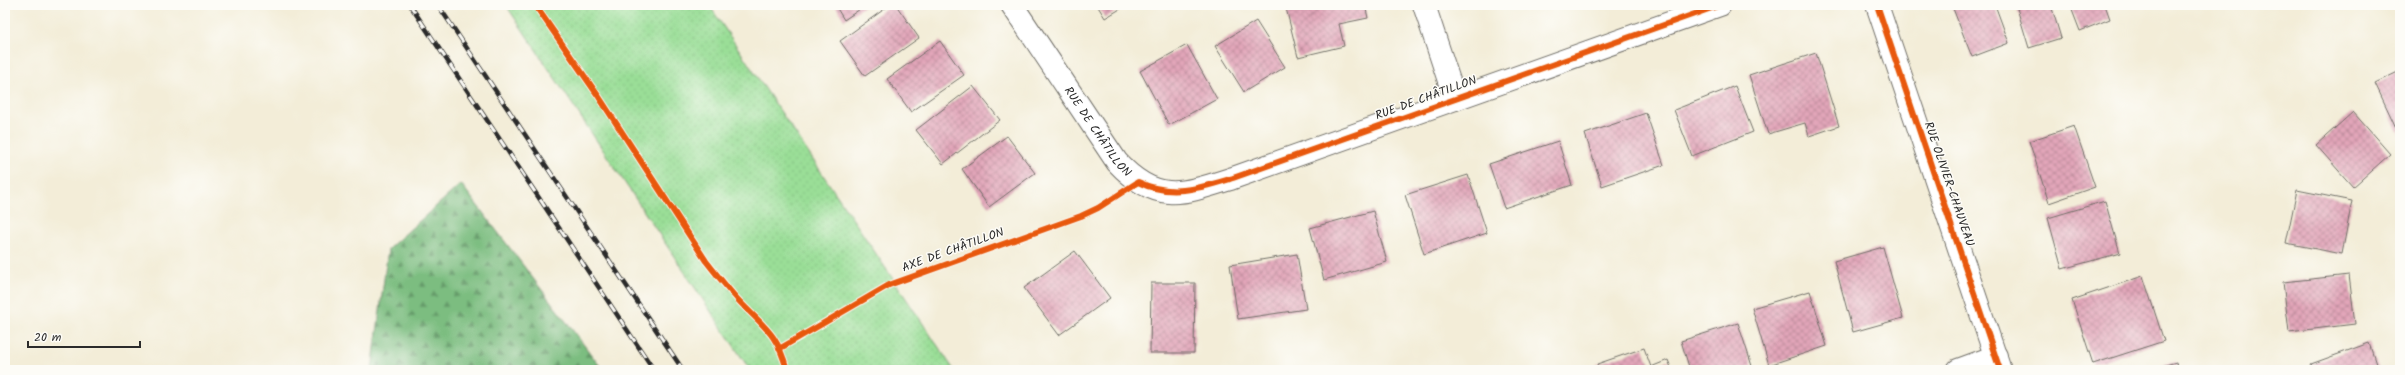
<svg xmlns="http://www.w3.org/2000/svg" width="2405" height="375" font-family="Kalam,sans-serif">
<defs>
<pattern id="green-dots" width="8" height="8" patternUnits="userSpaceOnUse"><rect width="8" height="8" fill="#9ade97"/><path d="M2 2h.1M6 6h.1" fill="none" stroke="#85bf82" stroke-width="1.8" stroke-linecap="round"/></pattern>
<pattern id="forest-firs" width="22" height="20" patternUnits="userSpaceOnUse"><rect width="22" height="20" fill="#7bbd80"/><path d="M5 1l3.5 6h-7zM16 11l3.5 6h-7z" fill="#659a69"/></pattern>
<pattern id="building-cross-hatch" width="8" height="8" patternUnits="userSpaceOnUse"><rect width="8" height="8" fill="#e2a6b9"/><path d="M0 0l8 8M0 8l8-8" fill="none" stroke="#b78797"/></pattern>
</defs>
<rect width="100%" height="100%" fill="#fdfcf7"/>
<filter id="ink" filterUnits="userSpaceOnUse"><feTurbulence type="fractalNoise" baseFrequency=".025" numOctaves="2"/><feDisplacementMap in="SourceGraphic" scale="8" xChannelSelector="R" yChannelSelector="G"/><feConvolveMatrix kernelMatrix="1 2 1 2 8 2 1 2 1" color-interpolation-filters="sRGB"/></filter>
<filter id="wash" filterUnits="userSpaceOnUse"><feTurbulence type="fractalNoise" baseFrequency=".012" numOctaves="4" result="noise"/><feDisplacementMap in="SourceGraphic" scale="16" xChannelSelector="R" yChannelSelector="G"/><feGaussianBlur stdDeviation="0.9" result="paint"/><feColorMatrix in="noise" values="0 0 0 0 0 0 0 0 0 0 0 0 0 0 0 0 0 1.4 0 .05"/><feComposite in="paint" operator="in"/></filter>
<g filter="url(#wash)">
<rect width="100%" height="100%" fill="#f3edd8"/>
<!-- green -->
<path fill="url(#green-dots)" stroke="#628461" d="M506 5H709L954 370H750Z"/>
<!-- forest -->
<path fill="url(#forest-firs)" stroke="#537456" d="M461 184 603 370H372L388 249Z"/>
<g id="blocks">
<!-- building -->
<path fill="url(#building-cross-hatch)" d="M835 5H866L844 20Z
M890 5H896L919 38 865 76 840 41Z
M1097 5H1127L1105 18Z
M1297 5H1365L1368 18 1339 24 1344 46 1298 57 1286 8Z
M1955 5H1995L2009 43 1972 57 1952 6Z
M2016 5H2051L2061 38 2029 48Z
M2070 5H2105L2110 19 2080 31Z
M1256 21 1285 67 1244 92 1215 46Z
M940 41 964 75 911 112 887 79Z
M1187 45 1217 99 1169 125 1140 71Z
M1816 53 1839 126 1809 136 1805 123 1768 134 1749 75Z
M2400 71V136L2375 83Z
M973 86 1000 120 943 164 916 130Z
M1735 86 1753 132 1692 156 1674 110Z
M2353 112 2390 154 2353 187 2316 145Z
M1646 113 1664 165 1602 186 1585 134Z
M2074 126 2095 187 2049 203 2029 141Z
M1007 136 1035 173 989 207 962 169Z
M1558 141 1572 185 1504 208 1489 164Z
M1468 175 1487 233 1424 254 1405 195Z
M2297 190 2352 201 2342 254 2286 243Z
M2105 201 2120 253 2062 269 2048 218Z
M1373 211 1387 262 1324 280 1310 228Z
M1883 247 1903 318 1853 332 1834 261Z
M1075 251 1110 298 1059 335 1024 288Z
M1297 254 1306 309 1238 319 1230 265Z
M2349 275 2355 324 2289 332 2283 282Z
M2143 276 2164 341 2093 364 2072 300Z
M1151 283H1195L1194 353H1150Z
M1810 291 1827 346 1769 365 1752 308Z
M1738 323 1752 366 1738 370H1690L1681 341Z
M2369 343 2378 370H2313L2311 364Z
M1644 348 1651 367 1668 360 1672 370H1599L1597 364Z
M2176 362 2178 370H2149Z"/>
</g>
</g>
<g filter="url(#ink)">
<use href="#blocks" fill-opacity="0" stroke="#716f68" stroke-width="1"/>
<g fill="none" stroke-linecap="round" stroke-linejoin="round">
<!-- minor casing -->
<g stroke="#716f68" stroke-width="24">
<g id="minor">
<path id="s1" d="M1012 5 1117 162C1157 205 1183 194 1233 178L1720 5"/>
<path d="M1424 5 1455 99"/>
<path d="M1877 5 2000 370"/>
<path d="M1958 370 1996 356"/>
</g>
</g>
<!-- minor -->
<use href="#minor" stroke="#fff" stroke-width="22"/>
<!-- rail casing -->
<g stroke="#2b2b2b" stroke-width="4.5">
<path id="rail" d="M410 5 654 370
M438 5 683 370"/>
</g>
<!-- rail -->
<use href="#rail" stroke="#fdfcf7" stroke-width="3" stroke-dasharray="9" stroke-linecap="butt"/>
<!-- cycleway casing -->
<g stroke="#fdfcf7" stroke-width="8">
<path id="cycleway" d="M535 5 599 97 706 261C717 275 728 289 740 302 765 328 777 333 787 370
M1877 5 2000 370
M779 349 889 285 1081 216 1098 208 1138 182C1171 198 1200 188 1233 178L1720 5"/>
</g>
<!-- cycleway -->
<use href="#cycleway" stroke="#e8590c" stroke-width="6"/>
</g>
</g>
<g text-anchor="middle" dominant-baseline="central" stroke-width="3" stroke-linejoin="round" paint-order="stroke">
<!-- street labels -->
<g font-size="12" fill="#2b2b2b" stroke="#fdfcf7">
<text transform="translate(1426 98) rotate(-20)">RUE DE CHÂTILLON</text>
<text stroke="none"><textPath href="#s1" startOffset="153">RUE DE CHÂTILLON</textPath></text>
<text transform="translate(1949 184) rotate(71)">RUE OLIVIER-CHAUVEAU</text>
<text transform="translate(953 250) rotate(-20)">AXE DE CHÂTILLON</text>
</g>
</g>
<!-- margin -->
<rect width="2405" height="375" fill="none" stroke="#fdfcf7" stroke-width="20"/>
<!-- scale -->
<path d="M28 341v6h112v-6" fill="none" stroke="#2b2b2b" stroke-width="2"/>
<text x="34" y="341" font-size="12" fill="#2b2b2b" stroke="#fdfcf7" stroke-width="3" paint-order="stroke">20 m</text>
</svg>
